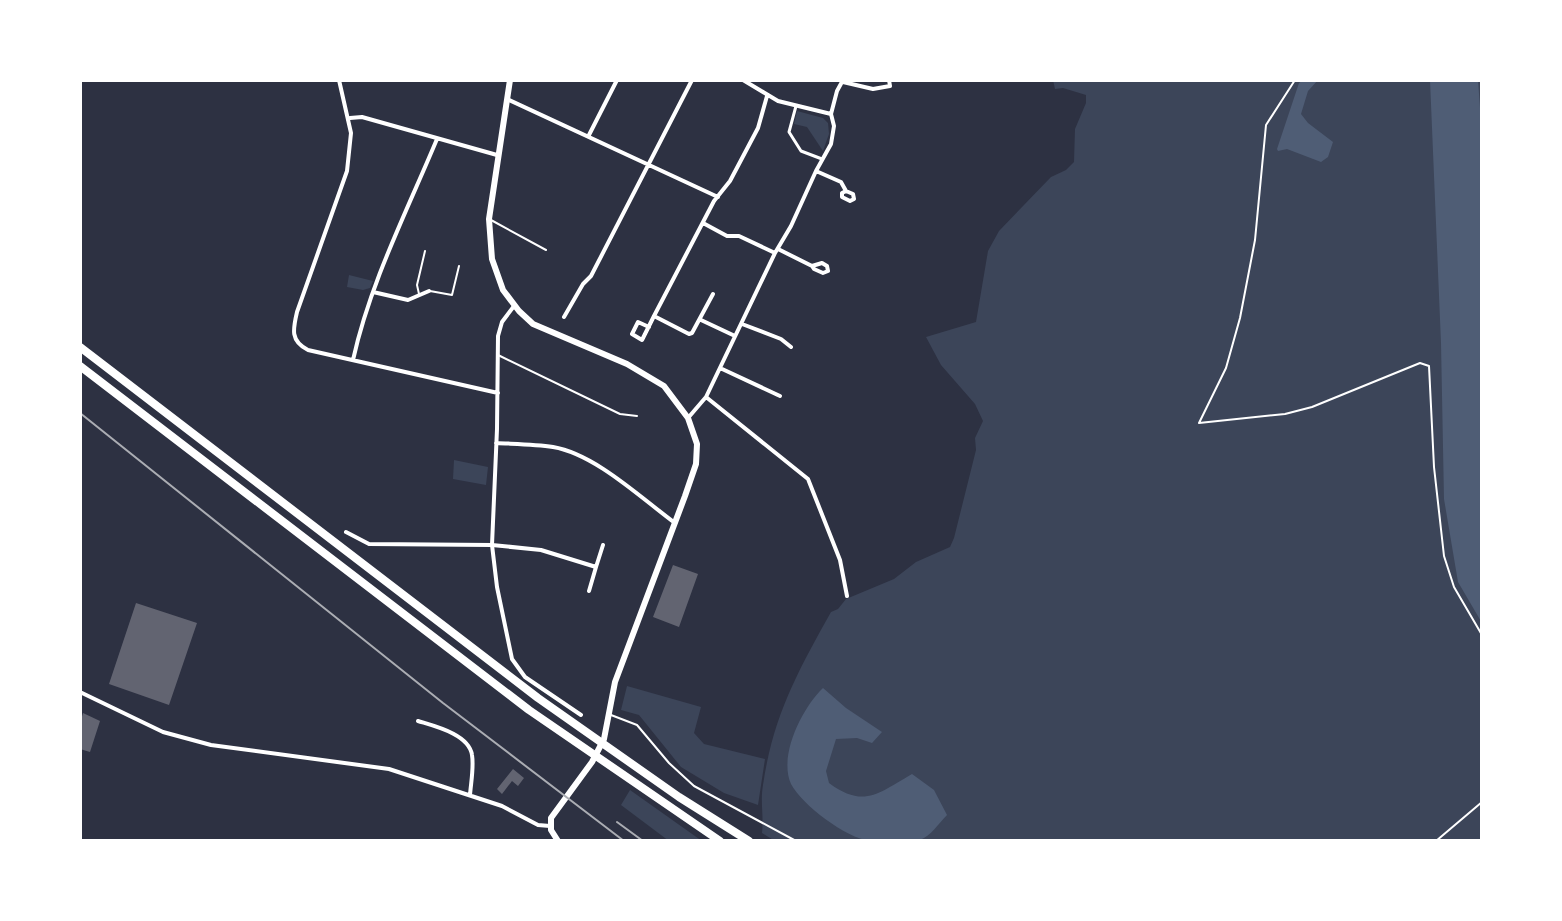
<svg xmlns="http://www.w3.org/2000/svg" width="1562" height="921" font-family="'Roboto Condensed',sans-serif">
<rect width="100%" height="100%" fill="#2d3142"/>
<!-- green -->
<path fill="#3c4559" d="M1053 80H1482V841H775L762 833C764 816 760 802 763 785 773 716 798 671 831 612L838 609 846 599 894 579 916 562 950 547 954 538 976 450 975 438 983 421 975 404 941 365 926 337 976 322 988 251 999 231 1051 177 1066 170 1074 162 1075 129 1086 103V95L1063 88 1055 89Z
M797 111 823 118 828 123 829 134 823 151 807 127 794 124Z
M349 275 373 281 370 288 363 290 347 287Z
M454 460 488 467 486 485 453 479Z
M627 686 701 707 694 733 704 744 765 759 758 805 724 793 681 767 639 715 621 710Z
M630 790 702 841H669L621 805Z"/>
<!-- water -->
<path fill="#4f5d75" d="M1303 80H1318L1308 91 1301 114 1308 123 1333 142 1328 157 1321 162 1287 149 1278 151 1277 149 1299 83Z
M1430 80H1478L1482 135V623L1458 582 1444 499 1441 343Z
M823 688 846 708 882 732 872 743 857 738 836 739 826 771 829 783C864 809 879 793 912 774L934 790 947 815C939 823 931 836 920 840 915 842 907 841 901 841 891 841 880 842 870 841 846 838 802 805 791 784 778 755 803 707 823 688Z"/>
<!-- building -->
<path fill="#626471" d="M673 565 698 574 679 627 653 617Z
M136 603 197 623 169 705 109 684Z
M83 713 100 721 90 752 80 749V723Z
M513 769 524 778 518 786 512 781 502 794 497 789Z"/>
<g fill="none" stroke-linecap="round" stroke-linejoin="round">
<!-- path -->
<path stroke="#fff" stroke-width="2" d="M1295 80 1266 125 1255 240 1240 318 1226 368 1199 423 1285 414 1312 407 1420 363 1429 366 1434 467 1444 556 1454 587 1482 635
M1436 841 1482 802"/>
<!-- service -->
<path stroke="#fff" stroke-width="2" d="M491 220 546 250
M430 291 452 295 459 266
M419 294 417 285 425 251
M498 355 620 414 637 416
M611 715 637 725 669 763 694 786 796 841"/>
<!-- pedestrian -->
<path stroke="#fff" stroke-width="3" d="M796 106 789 132 801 151 822 159"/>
<!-- minor -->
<path stroke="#fff" stroke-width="4" d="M339 80 351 133 347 171 297 312C293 329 290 341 308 350L498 393
M743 80 778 101 831 114
M843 82 873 89 890 86 889 80
M507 99 718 197
M350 118 362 117 497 155
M589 135 617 80
M816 171 841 182 846 191 842 193V197L850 201 854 199 853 194 846 191
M703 223 727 236H739L775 253
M778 249 812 266 814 269 823 273 828 271 827 266 822 263 812 266
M373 292 408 300 429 291
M713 294 692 333 689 334 654 316 714 201 730 181 758 128 767 96
M514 306 502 322 498 336 497 429 492 545 497 587 512 659 525 677 581 715
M564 317 583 284 591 276 692 80
M701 320 735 336
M742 324 781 339 791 347
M649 327 638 322 632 334 642 340 654 316
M353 360C370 283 407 211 437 139
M720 368 780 396
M706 397 808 479 840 560 847 596
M688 418 706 397 775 253 791 226 816 171 831 144 834 126 831 114 837 91 843 80
M496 443C515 444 535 444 553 447 595 454 641 498 675 523
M346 532 369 544 492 545 541 550 596 567 603 545
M589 591 596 567
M80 692 163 732 211 745 389 769 502 806 538 825 550 826
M418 721C434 726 469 734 472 755 474 767 471 782 470 795"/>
<!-- secondary -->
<path stroke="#fff" stroke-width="6" d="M510 80 489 219 492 259 503 290 519 311 533 324 627 364 664 386 688 418 697 444 696 464 685 496 615 682 604 739 592 762 551 818V830L558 841"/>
<!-- motorway -->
<path stroke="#fff" stroke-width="8" d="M80 347 538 698 679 797 749 841
M80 366 529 710 720 841"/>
<!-- rail -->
<path stroke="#abadb3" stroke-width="2" d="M80 413 443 703 624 841
M617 822 643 841"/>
</g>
<!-- border -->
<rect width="1562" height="921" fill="none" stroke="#ffffff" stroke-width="164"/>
</svg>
